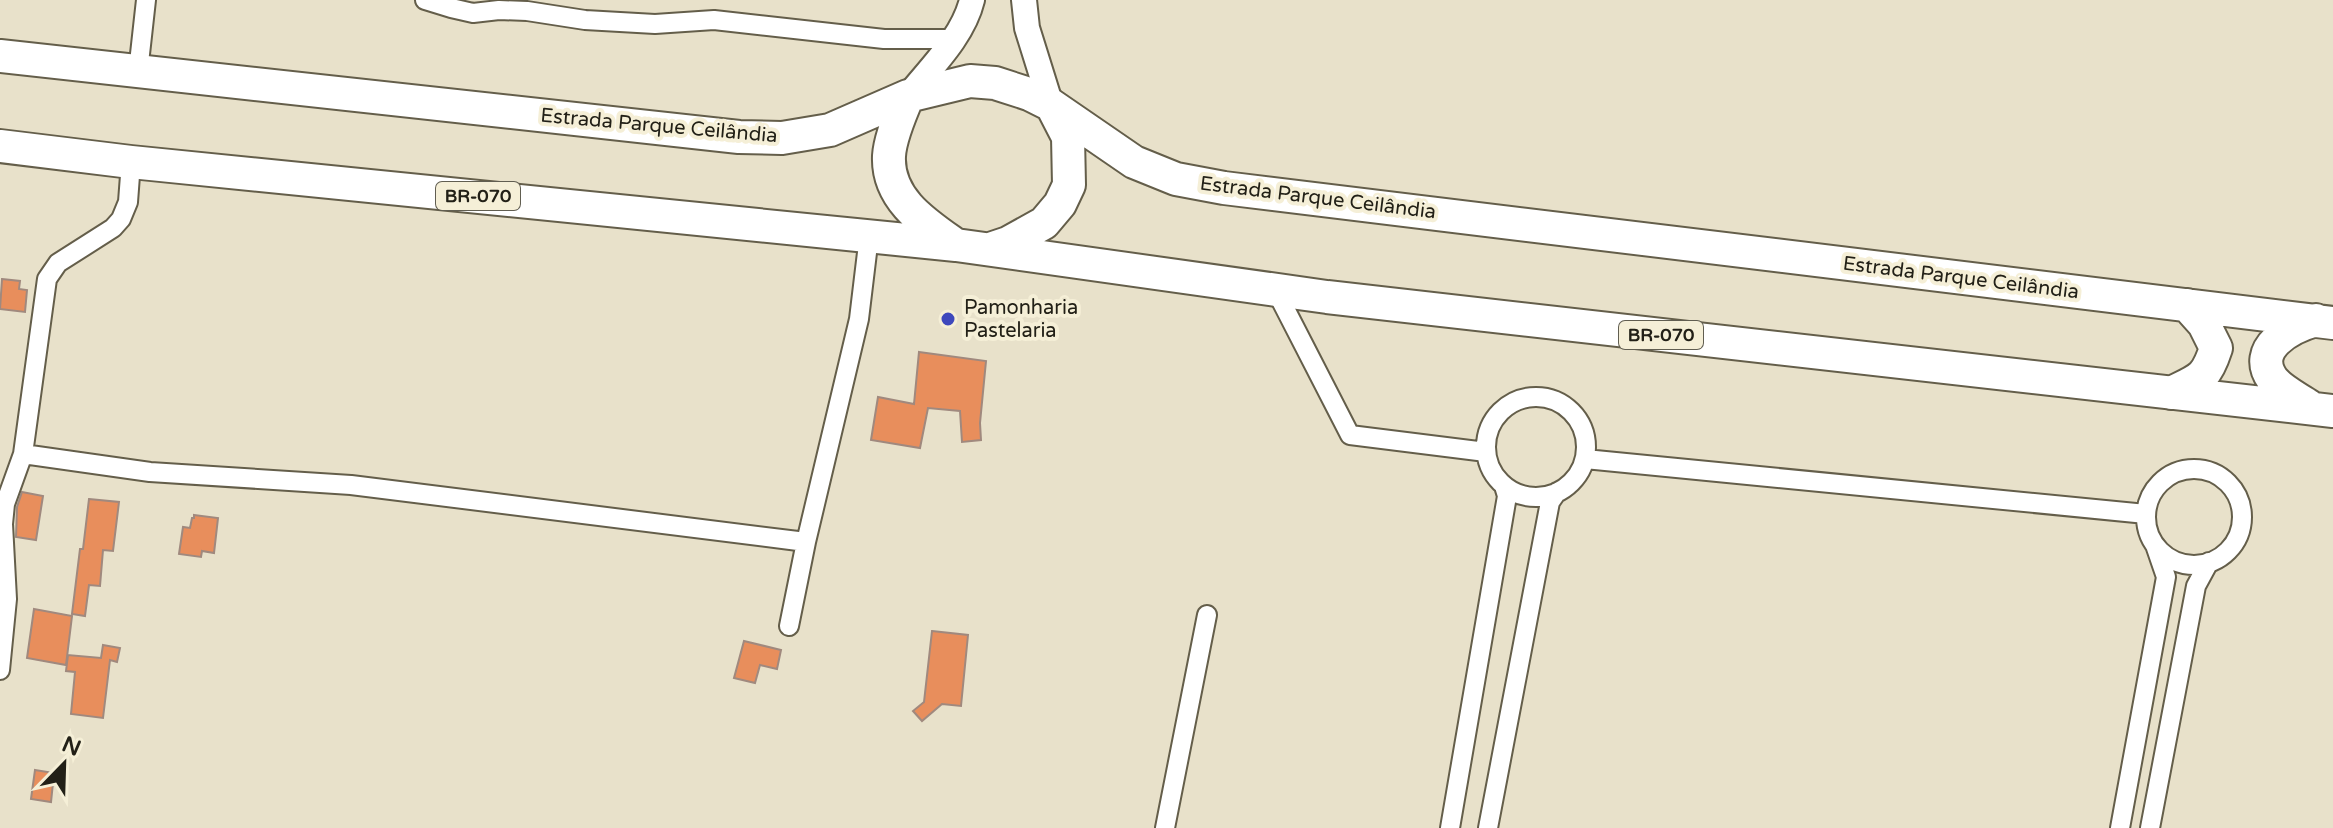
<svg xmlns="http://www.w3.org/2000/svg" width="2333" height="828" font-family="'Varela Round',sans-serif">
<rect width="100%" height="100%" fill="#e8e1ca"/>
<!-- building -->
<path fill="#e88e5c" stroke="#a0897e" stroke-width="2" d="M2 279 20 281 19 289 27 290 25 312 0 309Z
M919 352 986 361 980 423 981 440 962 442 960 411 928 408 920 448 871 440 878 397 914 404Z
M22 492 43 496 36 540 16 537 17 507Z
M89 499 119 502 113 551 103 550 100 586 89 585 85 616 72 614 80 549H83Z
M194 515 218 518 214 553 202 551 201 557 179 554 183 527 190 528 192 518H194Z
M34 609 72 616 66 665 27 658Z
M932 631 968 635 961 706 942 704 922 721 913 711 924 702Z
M744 641 781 650 777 669 760 665 755 683 734 678Z
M103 645 120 648 117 662 110 660 103 718 71 714 75 672 66 671 68 655 101 658Z
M35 770 54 773 51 802 31 799Z"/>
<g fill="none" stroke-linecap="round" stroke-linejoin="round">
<!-- street casing -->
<g stroke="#645e4a" stroke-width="22">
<path id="street" d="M425 0 451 8 473 13 499 10 527 11 585 20 655 24 714 20 884 39H955
M138 72 146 0
M1275 289 1350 435 1486 452
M1486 447a50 50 0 1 1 100 0a50 50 0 1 1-100 0Z
M23 454 150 472 351 485 806 542
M1585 459 2146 514
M2146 517a48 48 0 1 1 96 0a48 48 0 1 1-96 0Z
M789 626 806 542 859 319 869 236
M0 670 7 599 3 524 5 504 23 454 47 279 58 263 113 228 121 219 128 202 131 162
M1165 828 1207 615
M1450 828 1507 496 1504 486
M1488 828 1550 502 1557 492
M2120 828 2166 577 2155 545
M2150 828 2196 586 2209 562"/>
</g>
<!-- secondary casing -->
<g stroke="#645e4a" stroke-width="28">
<path id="secondary" d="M1024 0 1027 28 1051 105
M908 96C931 67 963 37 972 0"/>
</g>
<!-- highway casing -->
<g stroke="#645e4a" stroke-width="36">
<path id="highway" d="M0 56 739 137 782 138 830 130 908 96 970 81 995 83 1029 94 1051 105 1134 162 1176 179 1224 188 2333 323
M908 96C901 112 890 138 889 156 887 198 923 222 953 243
M0 146 131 162 956 245 1327 297 2333 411
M990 249 1008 243 1044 223 1060 204 1069 185 1068 137 1052 106
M2171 393C2200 379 2206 379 2216 348L2204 324 2187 305
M2309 406C2297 398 2282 391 2273 380 2250 348 2291 327 2316 320"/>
</g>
<!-- street -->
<use href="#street" stroke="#fff" stroke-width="18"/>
<!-- secondary -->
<use href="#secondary" stroke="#fff" stroke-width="24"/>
<!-- highway -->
<use href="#highway" stroke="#fff" stroke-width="32"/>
</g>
<!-- markers -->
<circle fill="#3e48bc" stroke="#f5efd7" stroke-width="3" cx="948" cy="319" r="8"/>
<g text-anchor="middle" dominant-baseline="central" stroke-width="8" stroke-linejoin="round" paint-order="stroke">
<!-- shield labels -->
<g fill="#f5efd7" stroke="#615e51" stroke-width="2">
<rect x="436" y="182" width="84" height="28" rx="6"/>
<rect x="1619" y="321" width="84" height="28" rx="6"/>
</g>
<g font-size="18" font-weight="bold" fill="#222017">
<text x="478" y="196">BR-070</text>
<text x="1661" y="335">BR-070</text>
</g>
<!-- street labels -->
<g font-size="20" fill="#222017" stroke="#f5efd7">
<text transform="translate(659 126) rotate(5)">Estrada Parque Ceilândia</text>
<text transform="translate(1318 198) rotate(7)">Estrada Parque Ceilândia</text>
<text transform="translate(1961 278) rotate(7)">Estrada Parque Ceilândia</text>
</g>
<!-- poi labels -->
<g font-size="20" fill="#222017" stroke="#f5efd7" text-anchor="start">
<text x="964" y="308">Pamonharia<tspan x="964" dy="23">Pastelaria</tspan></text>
</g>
</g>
<!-- north arrow -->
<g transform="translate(64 764) rotate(23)" stroke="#f5efd7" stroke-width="6" paint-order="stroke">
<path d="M0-6L14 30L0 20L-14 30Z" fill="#222017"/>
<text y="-12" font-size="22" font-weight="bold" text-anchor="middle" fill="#222017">N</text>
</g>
</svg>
